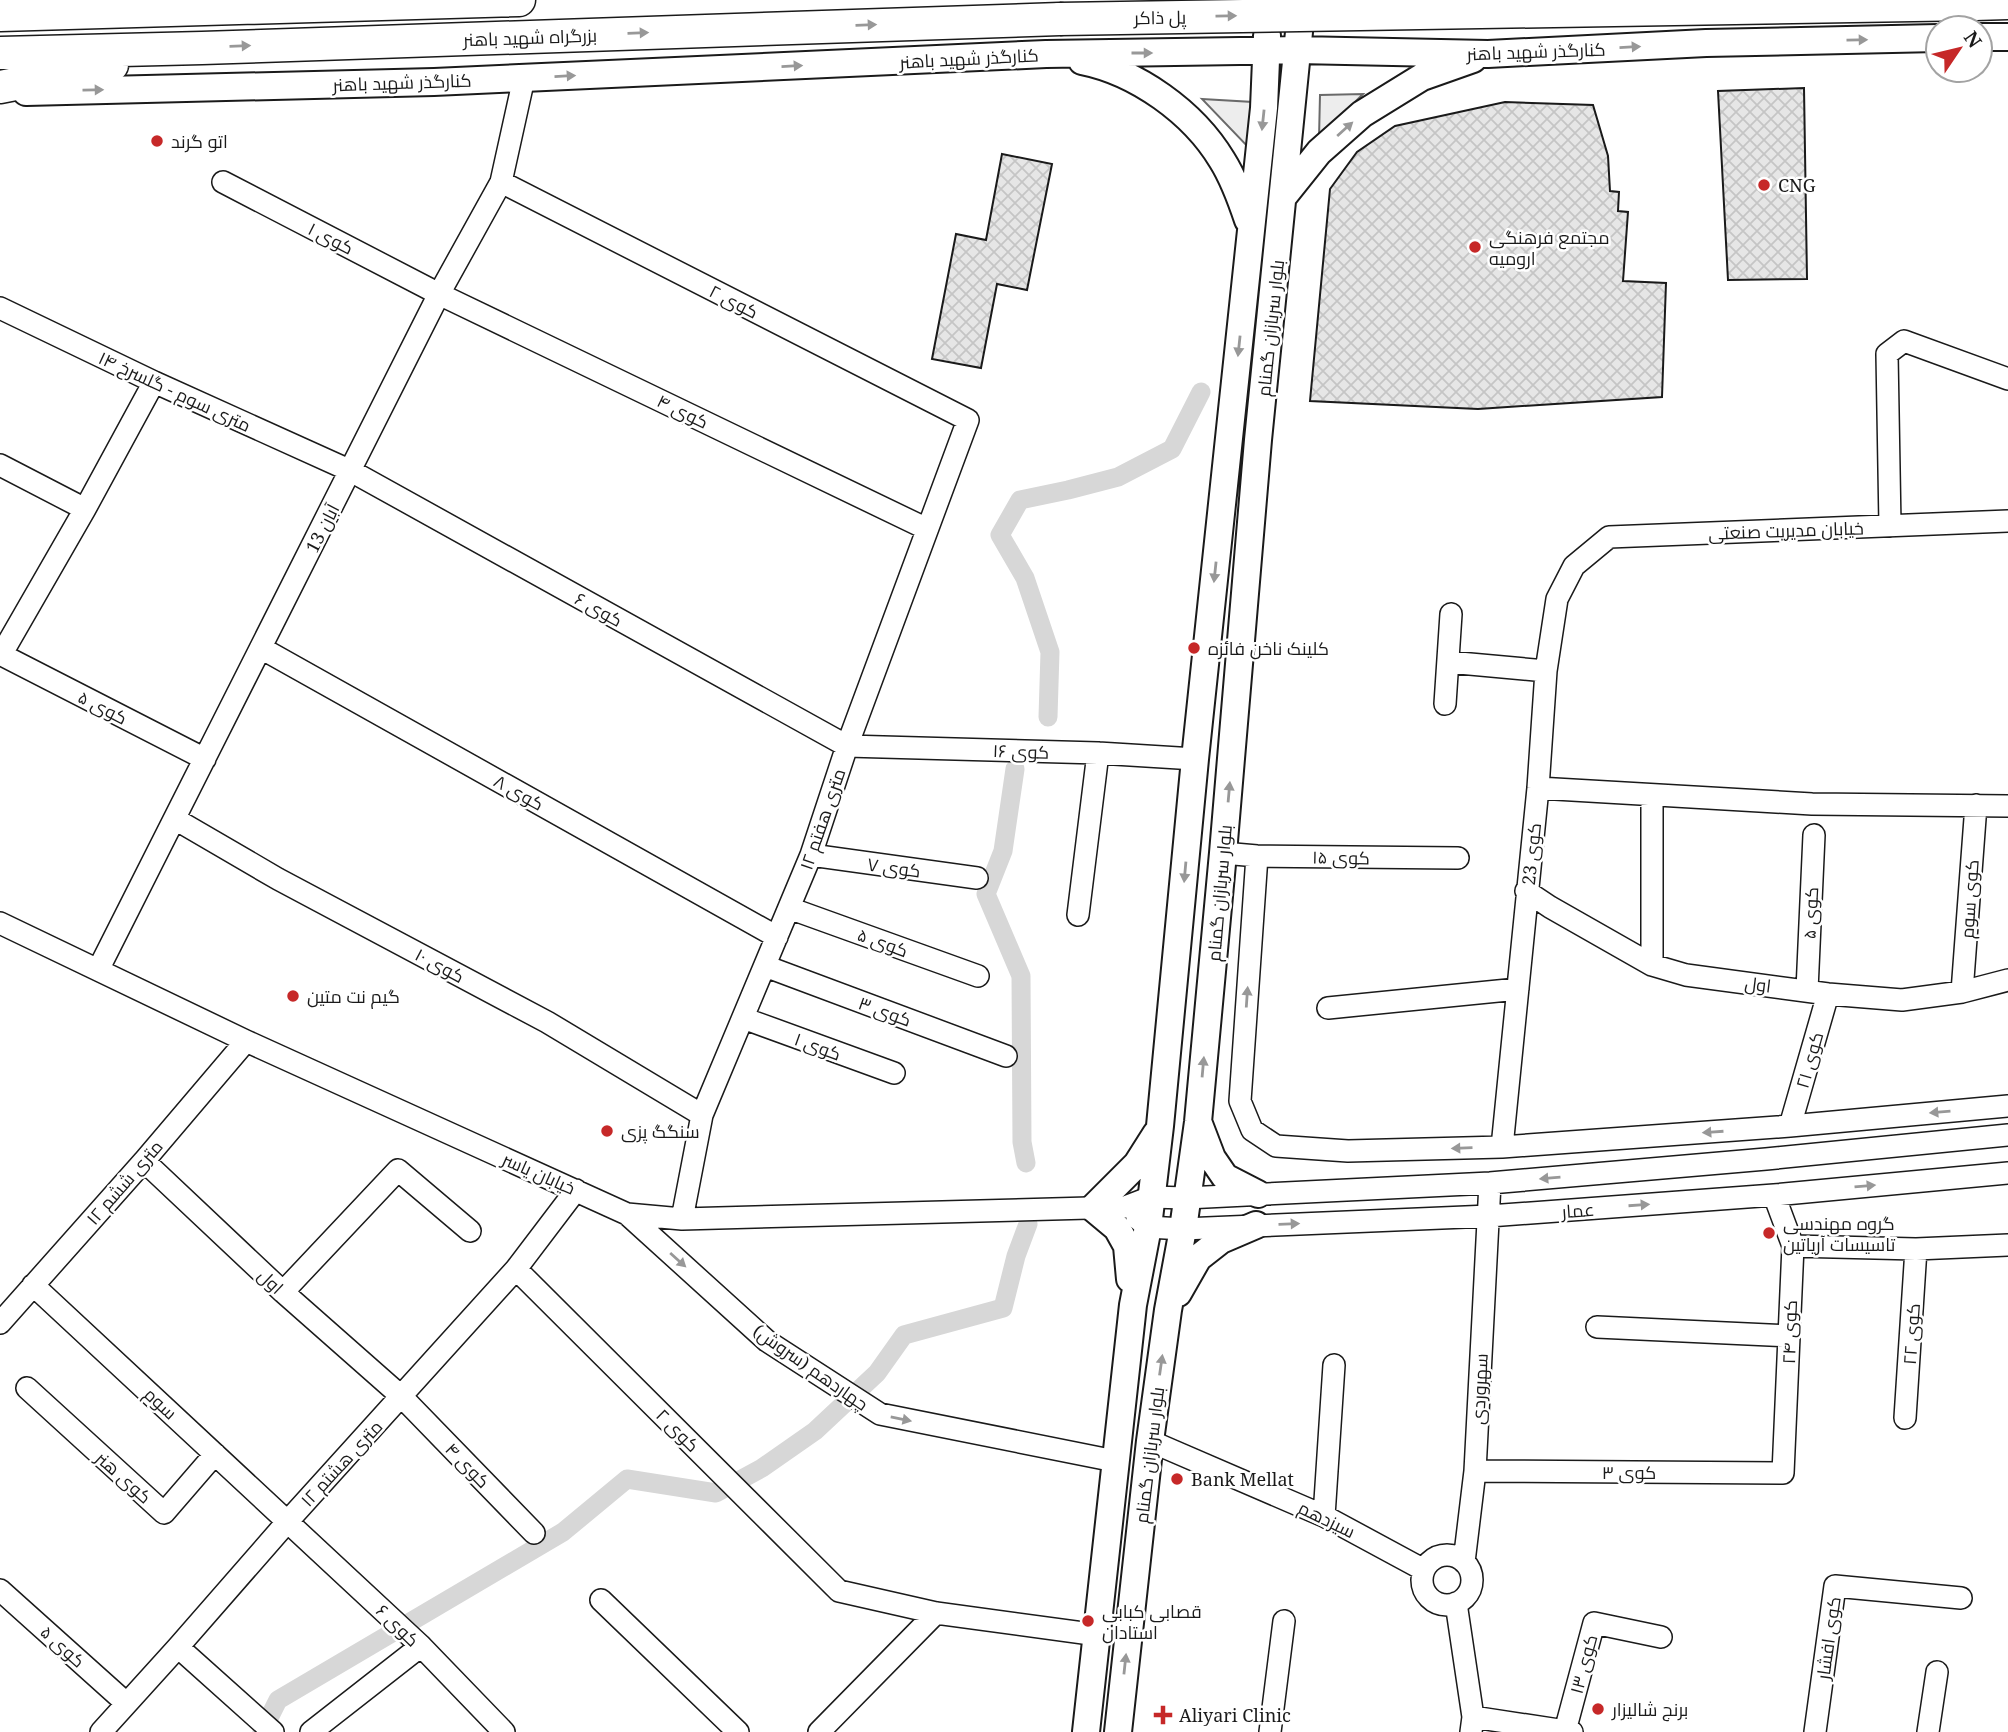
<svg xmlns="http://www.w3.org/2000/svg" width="2008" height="1732" font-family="'Noto Serif',Cairo,serif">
<defs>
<pattern id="building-cross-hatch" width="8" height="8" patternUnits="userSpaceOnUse" patternTransform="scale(1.75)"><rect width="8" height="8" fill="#e6e6e6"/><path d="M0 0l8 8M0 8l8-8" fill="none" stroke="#c5c5c5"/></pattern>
</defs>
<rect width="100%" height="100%" fill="#fff"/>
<!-- built -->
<path fill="#ededed" stroke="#6a6a6a" stroke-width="2" d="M1363 94 1319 138 1320 95Z
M1202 99 1253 102 1250 149Z"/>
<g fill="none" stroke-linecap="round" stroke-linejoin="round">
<!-- canal -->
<path stroke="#d7d7d7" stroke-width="19" d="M1048 717 1050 652 1025 578 1000 535 1020 500 1068 490 1118 477 1172 449 1201 392
M1015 769 1003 851 986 894 1021 976 1022 1142 1026 1163
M262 1732 278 1700 563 1532 627 1479 716 1493 762 1468 815 1431 877 1373 904 1335 1003 1308 1016 1256 1028 1224"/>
</g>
<!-- building -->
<path fill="url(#building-cross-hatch)" stroke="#1a1a1a" stroke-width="2" d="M1804 88 1807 279 1728 280 1718 91Z
M1505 102 1593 105 1608 156 1610 191 1619 192 1618 211 1628 212 1623 281 1666 283 1662 397 1478 409 1310 401 1330 189 1357 152 1395 126Z
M1002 154 1052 164 1027 290 997 284 981 368 932 359 956 234 986 240Z"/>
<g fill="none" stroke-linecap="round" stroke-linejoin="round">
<!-- minor casing -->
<g stroke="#1a1a1a" stroke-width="24">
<path id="minor" d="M223 182 439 294 927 529
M501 182 968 420 847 746 811 855 702 1115 682 1219
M0 308 154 382 351 471 847 746 1098 753 1195 759
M0 465 85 509
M1890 526 1887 354 1904 341 2008 379
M261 648 777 937
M0 654 205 759
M1 655 85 509 154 382
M1448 662 1546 671
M1445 704 1451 614
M1538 788 1812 804 2008 806
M175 819 278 879 547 1022 702 1115
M1223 853 1257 856 1458 858
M811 855 977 878
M1257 856 1240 1101 1252 1130 1276 1146 1348 1151 1502 1147 1790 1126 2008 1106
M1526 891 1550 907 1652 965 1686 975 1828 994 1902 1000 1962 992 2008 980
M789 908 978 976
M1078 915 1098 753
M0 923 246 1041 627 1214 682 1219 1125 1207 1151 1197 1186 1198 1490 1183 1766 1159 2008 1135
M1652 965V795
M765 966 1006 1056
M98 970 439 294 501 182 524 78
M1807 990 1814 835
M1962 992 1976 805
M1328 1008 1518 989
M743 1018 894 1073
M1790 1126 1828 994
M1502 1147 1538 788 1546 671 1557 599 1574 566 1609 537 2008 521
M144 1161 283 1292 402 1397 534 1533
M627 1214 767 1341 880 1414 1115 1461
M1137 1218 1148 1227 1183 1229 1489 1216 1774 1195 2008 1173
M1793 1246 1916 1249 2008 1245
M516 1269 839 1591 936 1613 1098 1635
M33 1285 421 1646 504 1732
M283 1292 398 1170 470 1231
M0 1323 144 1161 246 1041
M1597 1327 1789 1336
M27 1388 164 1513 215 1454
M1905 1418 1916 1249
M1150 1441 1324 1516 1424 1570
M1475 1471 1783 1473 1793 1246 1774 1195
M1324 1516 1334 1365
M1422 1580a25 25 0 1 1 50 0a25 25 0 1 1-50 0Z
M1464 1562 1475 1471 1490 1183
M0 1590 126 1703
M601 1600 738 1732
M1456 1603 1473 1717 1471 1732
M178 1647 273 1732
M1473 1717 1572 1732
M1565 1731 1594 1623 1661 1637
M101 1732 178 1647 288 1521 516 1269 576 1190
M311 1732 421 1646
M819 1732 936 1613
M1270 1732 1284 1621
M1815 1732 1835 1586 1961 1598
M1928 1732 1937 1672"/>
</g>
<!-- major casing -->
<g stroke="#1a1a1a" stroke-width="30">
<path id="major" d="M1980 37H2008
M1082 61C1137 72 1193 112 1222 160 1234 179 1241 199 1248 220
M26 92 434 82 1046 54 1298 50 1488 54 1706 43 1938 38
M1283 197 1319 152 1362 114 1422 77 1473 59
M1199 1124 1212 1158 1225 1177 1258 1194
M1130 1279 1127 1246 1117 1228 1093 1208 1137 1164 1156 1134
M1178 1293 1198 1258 1221 1240 1256 1225
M1086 1732 1133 1305 1148 1227 1160 1126 1195 759 1264 108 1267 36
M1118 1732 1150 1441 1168 1310 1183 1229 1198 1122 1223 853 1258 440 1299 32"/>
</g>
<!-- highway casing -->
<g stroke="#1a1a1a" stroke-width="35">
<path id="highway" d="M1974 4 2008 3
M0 15 519 0
M0 53 202 48 1060 19
M0 87 112 65"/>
</g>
<!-- minor -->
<use href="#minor" stroke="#fff" stroke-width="21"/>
<!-- major -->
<use href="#major" stroke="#fff" stroke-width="26"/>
<!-- highway -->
<use href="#highway" stroke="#fff" stroke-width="32"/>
<!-- highway-bridge casing -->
<g stroke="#1a1a1a" stroke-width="35" stroke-linecap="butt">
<path id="highway-bridge" d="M1060 19 1974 4"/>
</g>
<!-- highway-bridge -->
<use href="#highway-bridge" stroke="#fff" stroke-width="32"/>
</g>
<!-- one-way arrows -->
<defs><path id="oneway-solid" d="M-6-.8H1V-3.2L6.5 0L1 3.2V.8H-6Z" transform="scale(1.75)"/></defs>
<g fill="#989898">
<use href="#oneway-solid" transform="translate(1226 16) rotate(-1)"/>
<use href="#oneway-solid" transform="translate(866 25) rotate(-2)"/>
<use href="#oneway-solid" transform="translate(638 33) rotate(-2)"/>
<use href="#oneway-solid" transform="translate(1857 40) rotate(-1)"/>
<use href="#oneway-solid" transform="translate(240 46) rotate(-2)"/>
<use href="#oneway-solid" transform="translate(1630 47) rotate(-3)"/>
<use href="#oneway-solid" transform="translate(1142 53)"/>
<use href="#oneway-solid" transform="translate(792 66) rotate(-3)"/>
<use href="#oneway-solid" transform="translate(565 76) rotate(-3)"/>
<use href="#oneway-solid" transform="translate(93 90) rotate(-1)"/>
<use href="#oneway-solid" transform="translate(1263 120) rotate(96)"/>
<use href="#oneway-solid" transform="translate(1345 129) rotate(-42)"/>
<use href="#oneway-solid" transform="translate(1239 346) rotate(96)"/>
<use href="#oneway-solid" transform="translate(1215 572) rotate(96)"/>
<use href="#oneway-solid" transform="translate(1229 792) rotate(-85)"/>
<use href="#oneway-solid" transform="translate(1185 872) rotate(95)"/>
<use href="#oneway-solid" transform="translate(1247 997) rotate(-86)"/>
<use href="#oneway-solid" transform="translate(1203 1067) rotate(-85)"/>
<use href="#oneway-solid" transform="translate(1940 1112) rotate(175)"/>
<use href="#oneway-solid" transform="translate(1713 1132) rotate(176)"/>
<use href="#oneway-solid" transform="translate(1462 1148) rotate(178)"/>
<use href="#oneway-solid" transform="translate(1550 1178) rotate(175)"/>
<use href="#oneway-solid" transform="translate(1865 1186) rotate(-5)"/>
<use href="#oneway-solid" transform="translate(1639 1205) rotate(-4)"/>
<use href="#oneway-solid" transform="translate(1289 1224) rotate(-2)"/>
<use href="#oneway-solid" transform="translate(678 1260) rotate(42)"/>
<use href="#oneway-solid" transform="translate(1161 1365) rotate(-82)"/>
<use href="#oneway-solid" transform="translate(901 1419) rotate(11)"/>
<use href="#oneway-solid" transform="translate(1125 1664) rotate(-84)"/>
</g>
<!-- markers -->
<g fill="#c62828" stroke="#fff" stroke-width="2.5">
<circle cx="157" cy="141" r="7"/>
<circle cx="1764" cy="185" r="7"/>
<circle cx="1475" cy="247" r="7"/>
<circle cx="1194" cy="648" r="7"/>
<circle cx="293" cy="996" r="7"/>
<circle cx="607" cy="1131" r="7"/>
<circle cx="1769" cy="1233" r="7"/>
<circle cx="1177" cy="1479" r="7"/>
<circle cx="1088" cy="1621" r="7"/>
<circle cx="1598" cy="1709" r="7"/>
<path d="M1159.5 1704.5h7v7h7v7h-7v7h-7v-7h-7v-7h7z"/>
</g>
<g text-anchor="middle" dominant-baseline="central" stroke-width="5" stroke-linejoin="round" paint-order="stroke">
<!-- street labels -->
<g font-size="18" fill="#1a1a1a" stroke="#fff">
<text transform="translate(1160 17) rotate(-1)">پل ذاکر</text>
<text transform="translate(530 37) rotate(-2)">بزرگراه شهید باهنر</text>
<text transform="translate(1536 51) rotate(-2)">کنارگذر شهید باهنر</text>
<text transform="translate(969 58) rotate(-3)">کنارگذر شهید باهنر</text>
<text transform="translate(402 82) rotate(-2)">کنارگذر شهید باهنر</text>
<text transform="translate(331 238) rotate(27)">کوی ۱</text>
<text transform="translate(734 301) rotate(27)">کوی ۲</text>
<text transform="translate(1270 328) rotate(-84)">بلوار سربازان گمنام</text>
<text transform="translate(175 391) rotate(25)">۱۴ متری سوم - گلسرخ</text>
<text transform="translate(683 411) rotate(26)">کوی ۴</text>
<text transform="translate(322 528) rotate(-63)">13 آبان</text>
<text transform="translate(1786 530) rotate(-2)">خیابان مدیریت صنعتی</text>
<text transform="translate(599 609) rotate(29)">کوی ۶</text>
<text transform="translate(103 707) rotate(27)">کوی ۵</text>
<text transform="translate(1021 751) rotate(2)">کوی ۱۶</text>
<text transform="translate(519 792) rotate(29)">کوی ۸</text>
<text transform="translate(822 819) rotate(-71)">۱۲ متری هفتم</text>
<text transform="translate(1531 854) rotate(-84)">کوی 23</text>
<text transform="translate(1341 857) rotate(1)">کوی ۱۵</text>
<text transform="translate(894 867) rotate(8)">کوی ۷</text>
<text transform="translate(1219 893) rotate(-85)">بلوار سربازان گمنام</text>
<text transform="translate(1969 899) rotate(-86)">کوی سوم</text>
<text transform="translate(1810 913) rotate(-87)">کوی ۵</text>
<text transform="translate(883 942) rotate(20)">کوی ۵</text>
<text transform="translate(440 965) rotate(28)">کوی ۱۰</text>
<text transform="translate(1758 984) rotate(7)">اول</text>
<text transform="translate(885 1011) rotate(20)">کوی ۳</text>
<text transform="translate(818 1046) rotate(20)">کوی ۱</text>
<text transform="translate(1809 1060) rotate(-74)">کوی ۲۱</text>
<text transform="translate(539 1173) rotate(24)">خیابان یاسر</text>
<text transform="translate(124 1182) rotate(-49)">۱۲ متری ششم</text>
<text transform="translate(1578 1210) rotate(-4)">عمار</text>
<text transform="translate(271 1281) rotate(43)">اول</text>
<text transform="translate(1789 1332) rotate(-88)">کوی ۲۴</text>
<text transform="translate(1911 1334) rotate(-86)">کوی ۲۲</text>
<text transform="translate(811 1367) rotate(35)">چهاردهم (سروش)</text>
<text transform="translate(1479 1389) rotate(-87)">سهروردی</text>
<text transform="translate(161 1403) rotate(43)">سوم</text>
<text transform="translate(678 1430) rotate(45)">کوی ۲</text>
<text transform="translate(1149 1455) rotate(-83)">بلوار سربازان گمنام</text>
<text transform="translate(341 1463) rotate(-47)">۱۲ متری هشتم</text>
<text transform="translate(468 1465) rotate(46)">کوی ۴</text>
<text x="1629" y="1472">کوی ۳</text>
<text transform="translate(124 1477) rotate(42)">کوی هنر</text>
<text transform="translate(1327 1519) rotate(26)">سیزدهم</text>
<text transform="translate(398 1625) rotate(44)">کوی ۶</text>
<text transform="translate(1828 1638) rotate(-82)">کوی افشار</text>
<text transform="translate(63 1646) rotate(42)">کوی ۵</text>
<text transform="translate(1583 1664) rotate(-75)">کوی ۱۳</text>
</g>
<!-- poi labels -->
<g font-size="18" fill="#1a1a1a" stroke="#fff" text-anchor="start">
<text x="171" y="141">اتو گرند</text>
<text x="1778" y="185">CNG</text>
<text x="1489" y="237">مجتمع فرهنگی<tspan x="1489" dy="21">ارومیه</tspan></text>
<text x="1208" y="648">کلینک ناخن فائزه</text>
<text x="307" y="996">گیم نت متین</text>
<text x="621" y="1131">سنگگ پزی</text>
<text x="1783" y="1223">گروه مهندسی<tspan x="1783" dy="21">تاسیسات آریاتین</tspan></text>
<text x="1191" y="1479">Bank Mellat</text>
<text x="1102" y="1611">قصابی کبابی<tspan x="1102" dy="21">استادان</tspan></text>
<text x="1612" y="1709">برنج شالیزار</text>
<text x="1179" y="1715">Aliyari Clinic</text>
</g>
</g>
<!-- north arrow -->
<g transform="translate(1959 49) rotate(55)"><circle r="33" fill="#ffffff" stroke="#a3a3a3" stroke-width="2"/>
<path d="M0-5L12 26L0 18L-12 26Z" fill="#c62828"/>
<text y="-10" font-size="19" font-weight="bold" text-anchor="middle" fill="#1a1a1a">N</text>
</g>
</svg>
